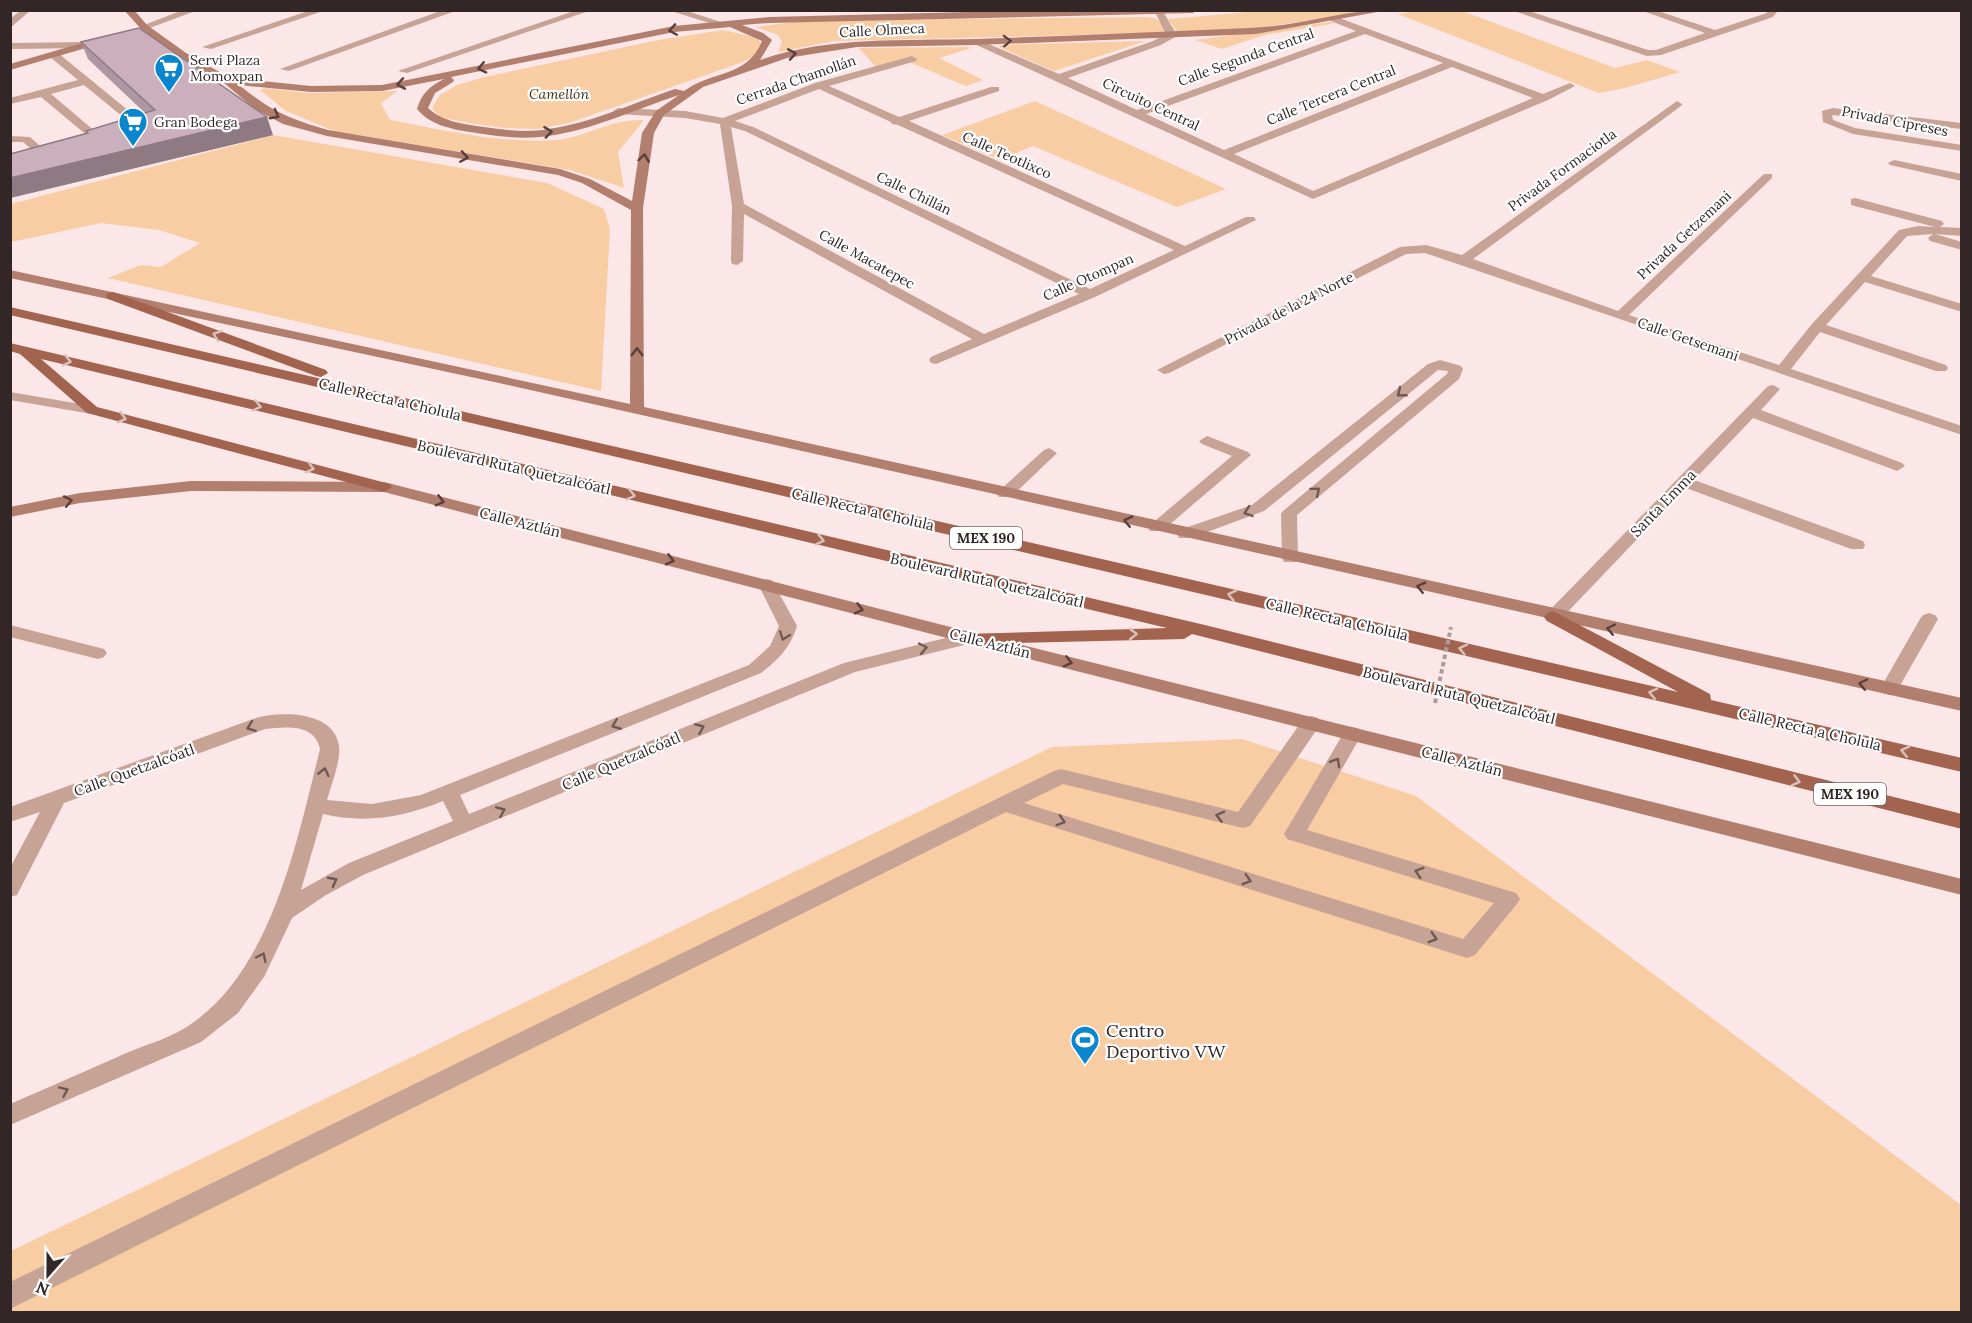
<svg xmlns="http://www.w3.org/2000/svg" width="1972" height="1323" font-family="Lora,serif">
<rect width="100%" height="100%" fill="#fbe6e8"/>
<!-- green -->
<path fill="#f8cda3" d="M1273 10 1371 11 1245 30 1177 32 1168 19Z
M1416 11H1462L1615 68 1647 60 1680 72 1625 88 1599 93 1398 14Z
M1146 17C1157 18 1160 19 1165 30L1161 33 834 41 778 52 782 42 778 35 756 27 793 22 876 20Z
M1330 22 1337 23 1264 35 1222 49 1195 40Z
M724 30 757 38 762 45 755 55 743 62 569 123 537 129 504 128 469 123 440 117 432 108 440 95 457 85 485 77 658 40Z
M1146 41 1054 71 999 47 1001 45Z
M968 47 971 48 939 58 983 80 966 86 909 62 878 69 859 48Z
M265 88 307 93 398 91 381 103 390 120C444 130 500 144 555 140 586 138 608 119 644 120L618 152 624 188 570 170 334 131 286 111 260 90Z
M1035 101 1226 189 1177 207 1033 146 1000 160 942 135Z
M273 135 547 183 604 209 610 229 601 391 108 278 141 265 161 267 200 243 159 230 101 223 11 242V204Z
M1242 739 1416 796 1961 1205V1312H11V1251L1052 747Z"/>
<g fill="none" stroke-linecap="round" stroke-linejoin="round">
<!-- lane -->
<path fill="#c7a396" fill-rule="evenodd" d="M21 10H31L10 28V19Z
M10 43 88 42 93 45 88 48 10 49Z
M50 53H58L146 125V129L132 131 130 129 134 126 84 85 51 94 103 138V142H95L41 97 10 104V98L78 80 50 57Z
M10 136 30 137 55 159 53 161H45L23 142H10Z
M10 392 92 406 99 410 92 414 10 400Z
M1207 436 1248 452 1251 455 1162 531H1150L1148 528 1150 525 1232 456 1202 444 1199 441Z
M1049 448 1057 453 1054 456 1011 497H999L997 494 999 491 1044 450Z
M1311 716 1318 718 1320 723 1318 728 1250 826 1243 828 1063 784 1024 803 1463 939 1494 903 1287 839 1284 834 1346 729 1353 727 1360 729 1362 734 1307 830 1516 893 1520 899 1516 905 1475 955 1467 958 1006 812 10 1309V1282L1054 771 1061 769 1238 812 1304 718Z"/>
<!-- street -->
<path fill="#c7a396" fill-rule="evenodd" d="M183 10H198L147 29 139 27Z
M311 10H326L211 49 202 47Z
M443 10H458L289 71 280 69Z
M577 10H592L407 73 398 71Z
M668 10H684L727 24 722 27Z
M1154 10H1162L1177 35 1175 37 1161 45 1068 78 1137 110 1356 31 1331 21 1329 19 1334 16 1543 94 1570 83 1575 86 1548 100 1313 199 970 42 979 40 1059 74 1153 41 1166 34ZM1365 34 1443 63 1224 150 1146 114ZM1452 67 1533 98 1313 191 1234 154Z
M1511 10H1526L1648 50H1656L1705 33 1640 10H1655L1715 30 1767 13 1765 10 1777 12 1773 17 1661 55 1647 56Z
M912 56 917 59 916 61 829 86 899 117 991 87H999V91L909 121 1185 246 1246 217H1254L1256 220 1095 297 936 364 931 363 929 360 931 357 972 339 744 214 743 261 737 265 732 264 731 261 732 206 720 124 685 118 618 114 613 111 618 108 685 111 723 118 815 83ZM819 89 891 122 892 124 898 125 1174 250 1090 289 753 127 735 121ZM731 127 745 131 1079 294 984 334 744 204Z
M1677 101 1682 104 1681 106 1473 259 1618 311 1764 174H1772V178L1629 315 1779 365 1812 324 1899 230 1918 226 1935 227 1851 205V199L1855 198 1942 221 1944 224 1940 227 1962 228V236L1935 234 1962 242V250L1930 241 1928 238 1933 234 1907 236 1871 276 1962 304V312L1865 282 1826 325 1946 365 1948 368 1946 371H1936L1820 332 1791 369 1962 426V435L1425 253 1406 254 1169 373 1164 374 1157 370 1400 247 1426 245 1462 255Z
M1833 108 1962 123V129L1832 115 1833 120 1855 128 1962 145V151L1853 134 1823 122 1822 111Z
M1894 160 1962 174V181L1890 165 1888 163Z
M1440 360 1461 366 1463 369 1459 379 1297 515 1298 558 1296 562H1284L1282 558 1281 514 1283 511 1447 374 1448 371 1438 370 1264 511 1191 538H1179L1177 534 1179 530 1252 505 1428 364Z
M1773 385 1780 389 1761 410 1902 463 1905 466 1897 471 1892 469 1753 418 1694 480 1863 541 1865 545 1863 549H1851L1686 488 1559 621H1547L1544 617 1547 613 1768 386Z
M766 579 772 580 774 584 797 626C791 647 778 660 761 673L460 795 469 814 844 663 970 632 976 634 979 638 976 642 855 672 363 875 326 895 292 918 264 977 238 1013 201 1042 10 1125V1104C51 1086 91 1069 131 1051 149 1044 169 1038 185 1028 271 975 297 841 320 749 315 723 285 727 265 729L64 803 17 895 10 897V868L40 812 10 822V807L256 718C282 711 334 711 339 746 341 760 331 786 327 800L372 804 421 795 749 665 770 646 779 626 758 584 760 580ZM443 801 453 821 349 863 301 890 323 814C364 824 405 817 443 801Z
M1929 613 1935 615 1938 619 1898 689 1895 693 1889 695 1883 693 1880 689 1920 619 1923 615Z
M10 625 104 649 107 653 104 657 98 659 10 637Z"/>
<!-- secondary -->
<path fill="#b27e6d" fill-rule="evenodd" d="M124 10H134L147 25 186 53 230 78 311 86 382 85 674 26 769 17 1050 10H1197L1193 13 769 23 742 25 763 33 772 40 760 60C829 36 904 41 976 39 1067 36 1158 32 1249 28 1296 27 1341 10 1388 10L1256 34 975 45 857 47 787 58 703 87 664 115 654 133 643 208 644 407 1962 698V711L499 383 10 278V270L630 404 631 210 582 183 558 175 327 136 283 124 255 109 224 83 178 57 141 29ZM730 27 762 41C747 78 713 70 684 91L675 89C633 103 592 123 548 129 527 133 505 130 484 127 463 124 443 122 428 108L435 93 453 82 454 80 451 77 674 32ZM444 79C430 86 421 94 417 109 430 125 451 129 470 132 495 136 522 140 548 136 593 130 636 109 679 95L656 111 642 133 632 201 590 179 560 169 328 130C289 119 271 111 239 85L311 92 382 91Z
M106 36 110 37V41L10 70V64Z
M191 481 384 482 970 632 1962 879V895L970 644 384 492 191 491 80 503 10 517V507L80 493Z"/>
<!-- primary -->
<path fill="#a3644f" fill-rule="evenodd" d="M113 292 326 370 328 373 321 377 316 376 108 299 106 296 108 293Z
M10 307 1678 692 1547 621 1544 617 1547 613 1553 611 1710 694 1711 700 1962 758V772L10 315Z
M10 343 1209 626 1962 814V829L1192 634 1184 639 970 644 964 642 961 638 964 634 1167 628 41 359 97 407 390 484 392 487 384 492 87 413 20 354 10 351Z"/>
<!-- path-bridge -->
<path stroke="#ae9c9d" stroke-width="4" stroke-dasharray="4.5 3" stroke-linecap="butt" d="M1435 703 1451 627"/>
</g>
<!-- wall -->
<path fill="#af96a3" d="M81 42 273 135 10 198V154L87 133 86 131 145 113 88 59Z"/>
<!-- shaded-wall -->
<path fill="#8f7a84" d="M267 117 273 135 10 198V178Z"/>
<!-- building -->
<path fill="#ccafbd" stroke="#8f7a84" stroke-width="1.5" d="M139 28 267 117 10 178V154L88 133 86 131 155 110 81 42Z"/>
<!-- one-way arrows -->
<defs><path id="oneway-chevron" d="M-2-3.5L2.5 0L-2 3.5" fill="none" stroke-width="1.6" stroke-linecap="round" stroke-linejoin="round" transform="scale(1.5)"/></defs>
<g stroke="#59403c">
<use href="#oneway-chevron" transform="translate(673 30) rotate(171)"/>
<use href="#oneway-chevron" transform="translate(1007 41) rotate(-2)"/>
<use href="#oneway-chevron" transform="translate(792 54) rotate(-10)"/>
<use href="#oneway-chevron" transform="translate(482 68) rotate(167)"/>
<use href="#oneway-chevron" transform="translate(401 84) rotate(170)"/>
<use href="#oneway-chevron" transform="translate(275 115) rotate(28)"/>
<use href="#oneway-chevron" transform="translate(548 132) rotate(-7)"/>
<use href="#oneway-chevron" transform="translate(464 157) rotate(9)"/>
<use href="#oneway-chevron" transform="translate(644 158) rotate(-82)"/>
<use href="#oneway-chevron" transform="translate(637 352) rotate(-90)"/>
<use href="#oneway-chevron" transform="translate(68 501) rotate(-11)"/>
<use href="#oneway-chevron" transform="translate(440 501) rotate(14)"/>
<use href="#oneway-chevron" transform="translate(1128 521) rotate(-167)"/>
<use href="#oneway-chevron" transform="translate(670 560) rotate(14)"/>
<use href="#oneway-chevron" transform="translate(1421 587) rotate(-167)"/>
<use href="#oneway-chevron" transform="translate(859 609) rotate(15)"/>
<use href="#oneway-chevron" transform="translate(1611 629) rotate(-168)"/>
<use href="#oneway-chevron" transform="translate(1068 662) rotate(14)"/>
<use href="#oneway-chevron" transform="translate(1863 684) rotate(-168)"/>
</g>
<g stroke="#dac1b9">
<use href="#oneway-chevron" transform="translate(217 335) rotate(-159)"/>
<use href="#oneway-chevron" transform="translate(67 361) rotate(13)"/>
<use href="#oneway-chevron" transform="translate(257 406) rotate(13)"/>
<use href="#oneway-chevron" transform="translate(122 418) rotate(15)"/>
<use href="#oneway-chevron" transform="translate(310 468) rotate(15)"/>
<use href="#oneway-chevron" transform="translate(631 495) rotate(13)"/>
<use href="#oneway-chevron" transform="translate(820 540) rotate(13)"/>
<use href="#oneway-chevron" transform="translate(1232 595) rotate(-167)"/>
<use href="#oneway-chevron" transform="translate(1133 634) rotate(-1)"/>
<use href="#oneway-chevron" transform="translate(1463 649) rotate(-167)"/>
<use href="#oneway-chevron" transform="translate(1653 693) rotate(-167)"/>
<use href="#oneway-chevron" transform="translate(1905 751) rotate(-167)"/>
<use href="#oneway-chevron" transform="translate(1796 781) rotate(14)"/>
</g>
<g stroke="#6e5853">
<use href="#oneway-chevron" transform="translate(1401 393) rotate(141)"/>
<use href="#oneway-chevron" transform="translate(1316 491) rotate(-40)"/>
<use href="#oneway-chevron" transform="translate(1248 512) rotate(161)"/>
<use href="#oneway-chevron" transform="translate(784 636) rotate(110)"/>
<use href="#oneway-chevron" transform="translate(923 648) rotate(-12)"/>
<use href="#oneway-chevron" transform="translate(616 725) rotate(158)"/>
<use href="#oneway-chevron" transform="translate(251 727) rotate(160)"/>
<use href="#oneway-chevron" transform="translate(700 728) rotate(-23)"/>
<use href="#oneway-chevron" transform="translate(1336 762) rotate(-60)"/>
<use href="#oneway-chevron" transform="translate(324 772) rotate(-77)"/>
<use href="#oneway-chevron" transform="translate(501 811) rotate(-23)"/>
<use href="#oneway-chevron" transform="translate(1220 816) rotate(-166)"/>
<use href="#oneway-chevron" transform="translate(1061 821) rotate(17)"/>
<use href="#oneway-chevron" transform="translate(1419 872) rotate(-163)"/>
<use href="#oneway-chevron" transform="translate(1247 880) rotate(17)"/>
<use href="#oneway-chevron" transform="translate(333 881) rotate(-28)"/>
<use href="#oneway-chevron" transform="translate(1433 938) rotate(17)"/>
<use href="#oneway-chevron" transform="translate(262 957) rotate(-65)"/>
<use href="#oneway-chevron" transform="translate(64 1091) rotate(-24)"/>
</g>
<!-- icons -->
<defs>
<g id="supermarket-pin" transform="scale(1.5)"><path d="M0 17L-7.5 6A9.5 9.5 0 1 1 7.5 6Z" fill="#0986ce" stroke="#fff"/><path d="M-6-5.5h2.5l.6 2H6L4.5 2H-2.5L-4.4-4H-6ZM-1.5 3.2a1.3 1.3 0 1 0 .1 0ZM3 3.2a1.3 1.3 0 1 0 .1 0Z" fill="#fff"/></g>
<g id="stadium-pin" transform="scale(1.5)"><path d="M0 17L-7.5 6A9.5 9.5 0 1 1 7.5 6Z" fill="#0986ce" stroke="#fff"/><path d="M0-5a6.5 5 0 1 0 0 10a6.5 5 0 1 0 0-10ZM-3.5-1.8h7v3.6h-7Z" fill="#fff"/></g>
</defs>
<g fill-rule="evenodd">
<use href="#supermarket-pin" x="169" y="68"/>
<use href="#supermarket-pin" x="133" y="122"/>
<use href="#stadium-pin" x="1085" y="1040"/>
</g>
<g text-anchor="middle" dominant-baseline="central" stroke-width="4.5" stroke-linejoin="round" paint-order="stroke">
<!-- far-street labels -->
<g font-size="14" fill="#332627" stroke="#fff">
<text transform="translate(882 30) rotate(-3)">Calle Olmeca</text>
<text transform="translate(1246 57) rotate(-20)">Calle Segunda Central</text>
<text transform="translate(796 80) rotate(-19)">Cerrada Chamollán</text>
<text transform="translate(1331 95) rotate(-22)">Calle Tercera Central</text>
<text transform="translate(1151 104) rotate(25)">Circuito Central</text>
<text transform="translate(1895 121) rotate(11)">Privada Cipreses</text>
<text transform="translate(1007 155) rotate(24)">Calle Teotlixco</text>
<text transform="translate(1562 170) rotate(-36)">Privada Formaciotla</text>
<text transform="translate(914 193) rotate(26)">Calle Chillán</text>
<text transform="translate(1684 235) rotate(-43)">Privada Getzemani</text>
<text transform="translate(867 259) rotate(29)">Calle Macatepec</text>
<text transform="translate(1088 277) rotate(-24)">Calle Otompan</text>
<text transform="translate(1289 308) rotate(-27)">Privada de la 24 Norte</text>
<text transform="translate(1688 339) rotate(19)">Calle Getsemani</text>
</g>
<!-- far-poi labels -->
<g font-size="14" fill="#332627" stroke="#fff" text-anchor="start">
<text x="190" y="60">Servi Plaza<tspan x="190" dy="16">Momoxpan</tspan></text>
<text x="154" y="122">Gran Bodega</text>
</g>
<!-- far-park labels -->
<g font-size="14" font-style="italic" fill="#4a3117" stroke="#fff">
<text x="559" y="94">Camellón</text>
</g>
<!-- shield labels -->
<g fill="#fff" stroke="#706768" stroke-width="1.5">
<rect x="950" y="527" width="72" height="22" rx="4.5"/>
<rect x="1814" y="783" width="72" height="22" rx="4.5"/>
</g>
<g font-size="14" font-weight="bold" fill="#332627">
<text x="986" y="538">MEX 190</text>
<text x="1850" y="794">MEX 190</text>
</g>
<!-- street labels -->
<g font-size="15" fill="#332627" stroke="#fff">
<text transform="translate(390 399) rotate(13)">Calle Recta a Cholula</text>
<text transform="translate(514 467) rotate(13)">Boulevard Ruta Quetzalcóatl</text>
<text transform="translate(1663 503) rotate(-46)">Santa Emma</text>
<text transform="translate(863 509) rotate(13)">Calle Recta a Cholula</text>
<text transform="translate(520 522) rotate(14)">Calle Aztlán</text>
<text transform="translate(987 580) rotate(13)">Boulevard Ruta Quetzalcóatl</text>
<text transform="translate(1337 619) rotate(13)">Calle Recta a Cholula</text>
<text transform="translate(990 643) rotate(14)">Calle Aztlán</text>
<text transform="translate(1459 695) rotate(14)">Boulevard Ruta Quetzalcóatl</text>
<text transform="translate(1810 729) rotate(13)">Calle Recta a Cholula</text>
<text transform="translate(621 761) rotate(-23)">Calle Quetzalcóatl</text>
<text transform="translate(1462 761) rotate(14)">Calle Aztlán</text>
<text transform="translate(134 770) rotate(-20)">Calle Quetzalcóatl</text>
</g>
<!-- near-poi labels -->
<g font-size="18" fill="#332627" stroke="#fff" text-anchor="start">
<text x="1106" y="1030">Centro<tspan x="1106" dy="21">Deportivo VW</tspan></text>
</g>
</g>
<!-- border -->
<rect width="1972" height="1323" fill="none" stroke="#332627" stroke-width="24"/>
<!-- north arrow -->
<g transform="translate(48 1275) rotate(201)" stroke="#ffffff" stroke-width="4.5" paint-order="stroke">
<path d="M0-4.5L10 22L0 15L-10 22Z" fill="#332627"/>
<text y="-9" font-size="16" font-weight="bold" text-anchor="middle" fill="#332627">N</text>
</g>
</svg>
